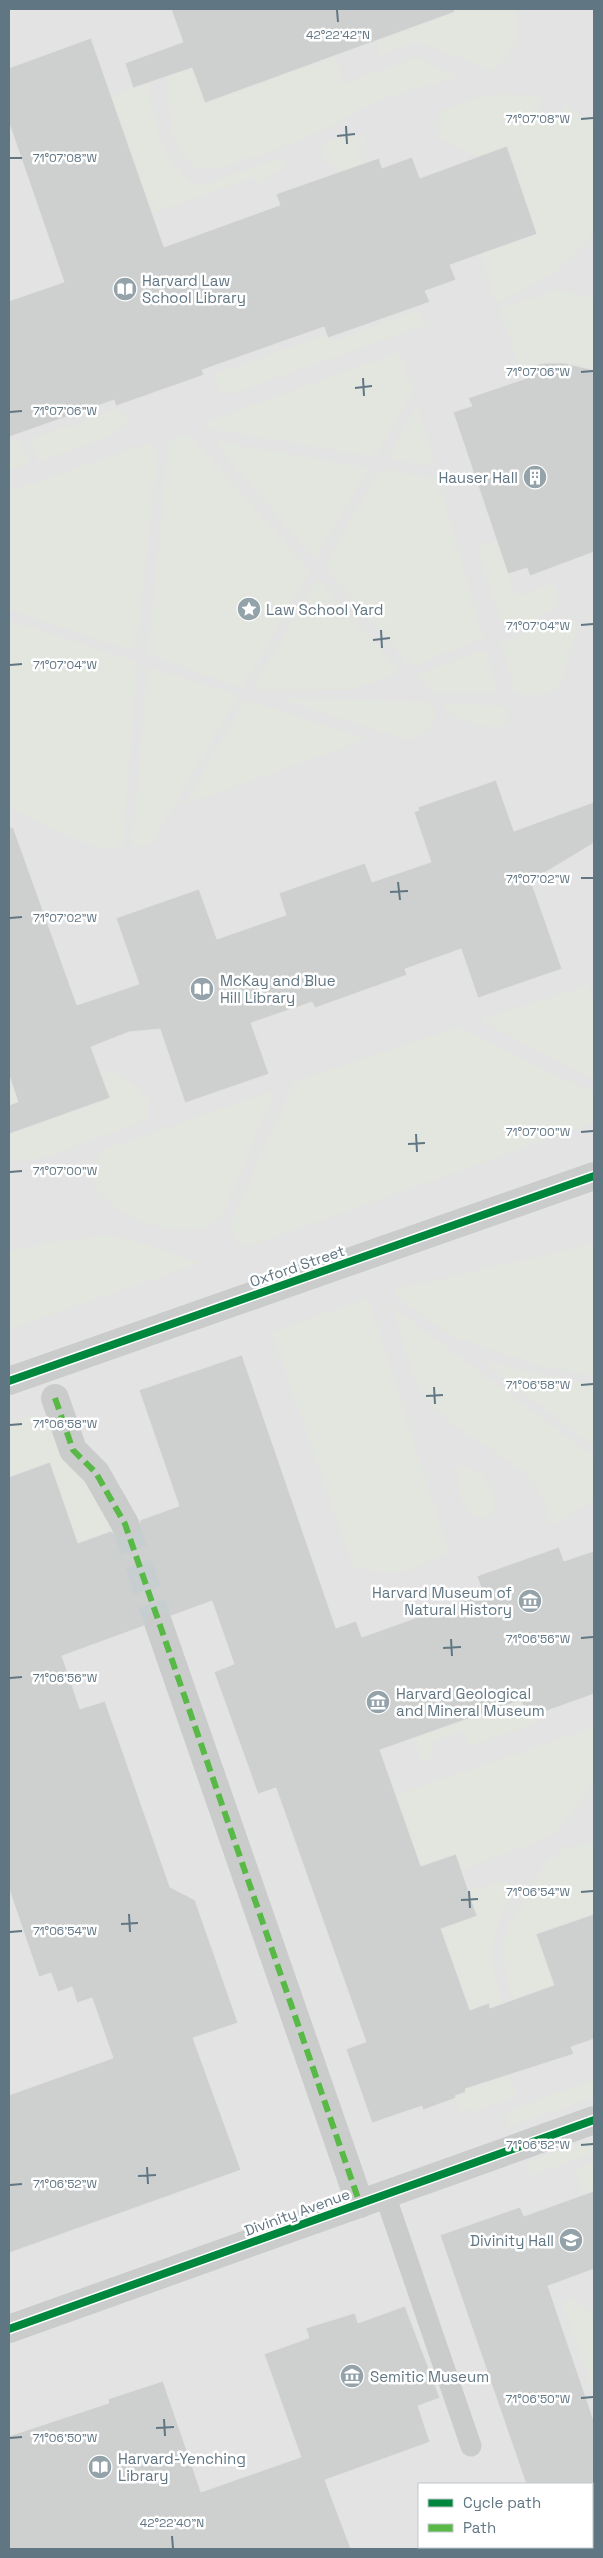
<svg xmlns="http://www.w3.org/2000/svg" width="603" height="2558" font-family="'Space Grotesk',sans-serif">
<rect width="100%" height="100%" fill="#f3f3f1"/>
<!-- built -->
<path fill="#e2e3e2" fill-rule="evenodd" d="M9 9H594V2549H9ZM419 2484H592V2547H419Z"/>
<!-- green -->
<path fill="#e2e6df" d="M411 9H514C525 30 511 59 492 70L417 42 380 55 376 41 417 26Z
M334 56 343 84 417 57 456 77C432 86 407 90 383 99 361 107 343 121 322 131 302 140 211 177 195 167 168 150 168 104 168 76L192 68 206 103Z
M148 83C152 110 158 141 174 165 178 172 187 178 193 184H207L276 159 287 164 258 186 254 177 153 213 111 96Z
M510 94 543 97 537 112 559 120 565 105 594 125V230C574 265 531 288 495 303L483 253 537 233 507 147 479 157 441 140 438 128 440 111 484 96Z
M348 135H359L367 145 358 147 363 164 339 172 327 162 322 150C327 141 338 138 348 135Z
M557 290 594 298V370C569 361 546 363 520 368L499 308Z
M419 310 425 325 231 394 220 393 214 374 329 334 332 341Z
M399 352 413 392 375 457 205 428 203 423Z
M120 408 123 419 129 418 130 422 111 436 38 462 30 439Z
M417 408 435 465 434 467 388 458 415 409Z
M186 436 193 439 309 569V572L243 688 148 655 169 440 173 437Z
M20 439 29 463 9 470V443Z
M151 442 158 452 136 649H128L9 610V492Z
M219 442 369 468 315 559 218 447Z
M385 469 438 480 483 638 411 667 327 570V562L379 470Z
M498 542 516 597 553 583 557 590 558 604C542 616 520 631 500 621L477 548 485 543Z
M318 578 400 672 351 690 256 689 255 684Z
M569 619 576 622 577 627 558 688C548 696 526 697 515 692L501 643 507 639Z
M9 620 132 660 137 664 123 844 119 850C83 847 46 826 14 811L9 806Z
M485 650 498 693H434L417 674Z
M149 667 239 695 152 843 146 846H133V839L147 670Z
M277 698 428 702C447 719 425 737 407 740Z
M249 701 367 739 184 805 244 702Z
M442 703 504 706 507 722 504 727H499C478 726 454 721 442 703Z
M588 985 594 1004V1080L480 1020Z
M459 1027 594 1093V1123L246 1247 236 1243 232 1227 233 1217 294 1082Z
M100 1072H115L134 1085 148 1101V1119L35 1161H15L9 1152V1075L27 1127 109 1098Z
M270 1092 272 1098 222 1216C213 1226 204 1228 191 1229 154 1231 117 1217 95 1186 92 1182 92 1173 91 1168L103 1150Z
M100 1236 129 1239 200 1263 9 1329V1252L46 1243Z
M594 1244V1376L534 1364 451 1336 395 1295 396 1289Z
M368 1298 449 1553C409 1570 398 1578 353 1566L272 1332Z
M392 1306 594 1457V1499L561 1522 554 1523 550 1520C545 1510 542 1494 535 1485 505 1450 455 1437 427 1399 409 1375 401 1334 392 1306Z
M483 1361 594 1386V1447Z
M39 1416 48 1421 70 1467 99 1498 111 1531 78 1543 50 1462 9 1477V1421L20 1417Z
M457 1466C480 1465 496 1488 495 1508L489 1516 481 1518C459 1511 456 1487 457 1466Z
M521 1700 527 1718 535 1715 538 1723 468 1746 463 1730 432 1742 433 1757 423 1761 413 1738Z
M594 1727V1782L561 1827 544 1839 461 1870 455 1854 421 1866 396 1795Z
M594 1843V1914L536 1935 554 1985 513 1999 502 1952 506 1929 546 1861 566 1847Z
M504 1881 511 1886C512 1900 503 1910 499 1923 486 1955 497 1989 508 2020L496 2024 489 2003 470 2010 441 1929 477 1916 468 1890Z
M509 2074 517 2096 471 2113 469 2108 460 2111 455 2096 466 2093 465 2089Z
M594 2080V2097L509 2127 504 2112Z
M594 2139V2152L530 2176 525 2163Z
M594 2163V2191L584 2195 574 2170Z
M573 2298 594 2317V2394L562 2302Z"/>
<!-- building -->
<path fill="#ced0d0" stroke="#e2e2e1" d="M171 9H454L455 12 205 103 192 68 133 88 125 63 183 42Z
M91 38 164 247 280 205 276 194 379 158 382 168 412 157 420 178 507 146 537 234 450 265 456 280 425 291 430 302 328 338 324 327 202 370 204 375 116 406 114 400 9 437V301L64 282 9 123V68Z
M545 363H564L594 370V552L530 576 527 568 508 574 453 412 472 406 468 398 524 379 520 368Z
M496 780 514 831 594 802V843L531 881 562 969 478 998 461 949 405 969 407 975 315 1008 312 1002 251 1023 269 1074 185 1103 160 1029 129 1032 91 1047 110 1098 9 1134V1105L18 1102 9 1075V828L13 827 77 1005 139 984 116 918 199 889 217 939 286 915 279 893 365 863 372 882 431 862 414 812 419 810 418 807Z
M242 1355 336 1628 356 1621 362 1637 483 1594 477 1576 559 1547 564 1561 594 1551V1694L527 1718 521 1700 380 1750 421 1866 456 1854 477 1916 441 1929 470 2010 489 2003 490 2008 554 1985 536 1934 594 1914V2039L571 2047 574 2054 465 2089 466 2092 455 2096 456 2098 423 2110 422 2106 372 2123 346 2049 366 2042 276 1788 258 1794 214 1672 234 1664 212 1601 171 1616 162 1610H153L147 1615 144 1626 62 1656 80 1709 105 1701 170 1887 195 1900 238 2023 193 2038 241 2170 9 2253V2095L113 2058 92 1998 77 2003 72 1987 58 1992 51 1973 39 1977 9 1889V1477L50 1462 78 1543 111 1531 118 1538 124 1540 132 1538 139 1531 140 1520 179 1506 139 1390Z
M594 2191V2269L548 2286 594 2421V2484H526L440 2235 520 2207 524 2216Z
M405 2306 440 2398 418 2406 430 2442 325 2480 351 2549H9V2436L109 2403 108 2399 163 2381 201 2492 301 2457 264 2354 309 2338 306 2328 355 2313 358 2323Z"/>
<g fill="none" stroke-linecap="round" stroke-linejoin="round">
<!-- pedestrian-tunnel -->
<path stroke="#c7ced0" stroke-width="28" stroke-dasharray="28 14" stroke-linecap="butt" d="M125 1524 159 1625"/>
<!-- service -->
<path stroke="#cacccc" stroke-width="21" d="M385 2195 471 2446"/>
<!-- pedestrian -->
<path stroke="#cacccc" stroke-width="28" d="M55 1398 73 1450 96 1473 125 1524
M159 1625 360 2204"/>
<!-- minor -->
<path stroke="#cacccc" stroke-width="28" d="M9 2329 594 2120"/>
<!-- tertiary -->
<path stroke="#cacccc" stroke-width="28" d="M9 1381 594 1176"/>
<!-- quiet -->
<path stroke="#58b947" stroke-width="6" stroke-dasharray="12 6" stroke-linecap="butt" d="M55 1398 73 1450 96 1473 125 1524 360 2204"/>
<!-- cycleway casing -->
<g stroke="#fff" stroke-width="11">
<path id="cycleway" d="M9 1381 594 1176
M9 2329 594 2120"/>
</g>
<!-- cycleway -->
<use href="#cycleway" stroke="#00873e" stroke-width="8"/>
</g>
<!-- ticks -->
<path fill="none" stroke="#617683" stroke-width="2" d="M337 10 338 22M581 119 593 118M346 126 347 144M337 136 355 134M10 158H22M581 372 593 371M363 378 364 396M355 388 372 386M10 412 22 411M581 625 593 624M381 630 382 648M373 640 390 638M10 665 22 664M581 878H593M398 882 400 900M390 892 408 891M10 918 22 917M581 1132 593 1131M416 1134 417 1152M408 1144 425 1143M10 1172 22 1171M581 1385 593 1384M434 1387 435 1404M426 1396 443 1395M10 1425 22 1424M581 1638 593 1637M451 1639 452 1656M443 1648 461 1647M10 1678 22 1677M469 1891 470 1908M581 1892 593 1891M461 1900 478 1899M129 1914 130 1932M121 1924 138 1923M10 1932 22 1931M581 2145 593 2144M147 2167 148 2184M138 2176 156 2175M10 2185 22 2184M581 2398 593 2397M164 2419 165 2436M156 2428 174 2427M10 2438 22 2437M172 2536 173 2548"/>
<!-- icons -->
<defs>
<g id="library-disc" transform="scale(1.25)"><circle r="9.5" fill="#94a2aa" stroke="#fff"/><path d="M-6-4Q-3-5.5-.7-3.5V5Q-3 3-6 4ZM6-4Q3-5.5 .7-3.5V5Q3 3 6 4Z" fill="#fff"/></g>
<g id="building-disc" transform="scale(1.25)"><circle r="9.5" fill="#94a2aa" stroke="#fff"/><path d="M-4-6H4V6H1V3H-1V6H-4ZM-2.5-4.3h1.7v1.8h-1.7ZM.8-4.3h1.7v1.8H.8ZM-2.5-1h1.7V.8h-1.7ZM.8-1h1.7V.8H.8Z" fill="#fff"/></g>
<g id="sight-disc" transform="scale(1.25)"><circle r="9.5" fill="#94a2aa" stroke="#fff"/><path d="M0-6L1.8-2.2L6-1.7L2.9 1.2L3.7 5.4L0 3.3L-3.7 5.4L-2.9 1.2L-6-1.7L-1.8-2.2Z" fill="#fff"/></g>
<g id="museum-disc" transform="scale(1.25)"><circle r="9.5" fill="#94a2aa" stroke="#fff"/><path d="M0-6L6-3V-2H-6V-3ZM-5-1h2V3h-2ZM-1-1h2V3h-2ZM3-1h2V3H3ZM-6 4H6V6H-6Z" fill="#fff"/></g>
<g id="university-disc" transform="scale(1.25)"><circle r="9.5" fill="#94a2aa" stroke="#fff"/><path d="M0-5L7-2L0 1L-7-2ZM-4 1L0 2.5L4 1V4Q0 6-4 4Z" fill="#fff"/></g>
</defs>
<g fill-rule="evenodd">
<use href="#library-disc" x="125" y="289"/>
<use href="#building-disc" x="535" y="477"/>
<use href="#sight-disc" x="249" y="609"/>
<use href="#library-disc" x="202" y="989"/>
<use href="#museum-disc" x="530" y="1601"/>
<use href="#museum-disc" x="378" y="1702"/>
<use href="#university-disc" x="571" y="2240"/>
<use href="#museum-disc" x="352" y="2376"/>
<use href="#library-disc" x="100" y="2467"/>
</g>
<g text-anchor="middle" dominant-baseline="central" stroke-width="5" stroke-linejoin="round" paint-order="stroke">
<!-- poi labels -->
<g font-size="15" fill="#617683" stroke="#fff" text-anchor="start">
<text x="142" y="280">Harvard Law<tspan x="142" dy="17">School Library</tspan></text>
<text x="518" y="477" text-anchor="end">Hauser Hall</text>
<text x="266" y="609">Law School Yard</text>
<text x="220" y="980">McKay and Blue<tspan x="220" dy="17">Hill Library</tspan></text>
<text x="512" y="1592" text-anchor="end">Harvard Museum of<tspan x="512" dy="17">Natural History</tspan></text>
<text x="396" y="1693">Harvard Geological<tspan x="396" dy="17">and Mineral Museum</tspan></text>
<text x="554" y="2240" text-anchor="end">Divinity Hall</text>
<text x="370" y="2376">Semitic Museum</text>
<text x="118" y="2458">Harvard-Yenching<tspan x="118" dy="17">Library</tspan></text>
</g>
<!-- street labels -->
<g font-size="15" fill="#617683" stroke="#fff">
<text transform="translate(297 1266) rotate(-19)">Oxford Street</text>
<text transform="translate(297 2212) rotate(-20)">Divinity Avenue</text>
</g>
</g>
<g font-size="12" text-anchor="middle" fill="#617683" stroke="#fff" stroke-width="5" stroke-linejoin="round" paint-order="stroke">
<text x="338" y="39">42°22'42"N</text>
<text x="538" y="123">71°07'08"W</text>
<text x="65" y="162">71°07'08"W</text>
<text x="538" y="376">71°07'06"W</text>
<text x="65" y="415">71°07'06"W</text>
<text x="538" y="630">71°07'04"W</text>
<text x="65" y="669">71°07'04"W</text>
<text x="538" y="883">71°07'02"W</text>
<text x="65" y="922">71°07'02"W</text>
<text x="538" y="1136">71°07'00"W</text>
<text x="65" y="1175">71°07'00"W</text>
<text x="538" y="1389">71°06'58"W</text>
<text x="65" y="1428">71°06'58"W</text>
<text x="538" y="1643">71°06'56"W</text>
<text x="65" y="1682">71°06'56"W</text>
<text x="538" y="1896">71°06'54"W</text>
<text x="65" y="1935">71°06'54"W</text>
<text x="538" y="2149">71°06'52"W</text>
<text x="65" y="2188">71°06'52"W</text>
<text x="538" y="2403">71°06'50"W</text>
<text x="65" y="2442">71°06'50"W</text>
<text x="172" y="2527">42°22'40"N</text>
</g>
<!-- border -->
<rect width="603" height="2558" fill="none" stroke="#617683" stroke-width="20"/>
<!-- legend -->
<rect x="418" y="2483" width="175" height="65" fill="#ffffff" stroke="#c0c8cd"/>
<rect x="428" y="2499" width="25" height="8" fill="#00873e" stroke="#c0c8cd"/>
<text x="463" y="2508" font-size="15" fill="#617683">Cycle path</text>
<rect x="428" y="2524" width="25" height="8" fill="#58b947" stroke="#c0c8cd"/>
<text x="463" y="2533" font-size="15" fill="#617683">Path</text>
</svg>
